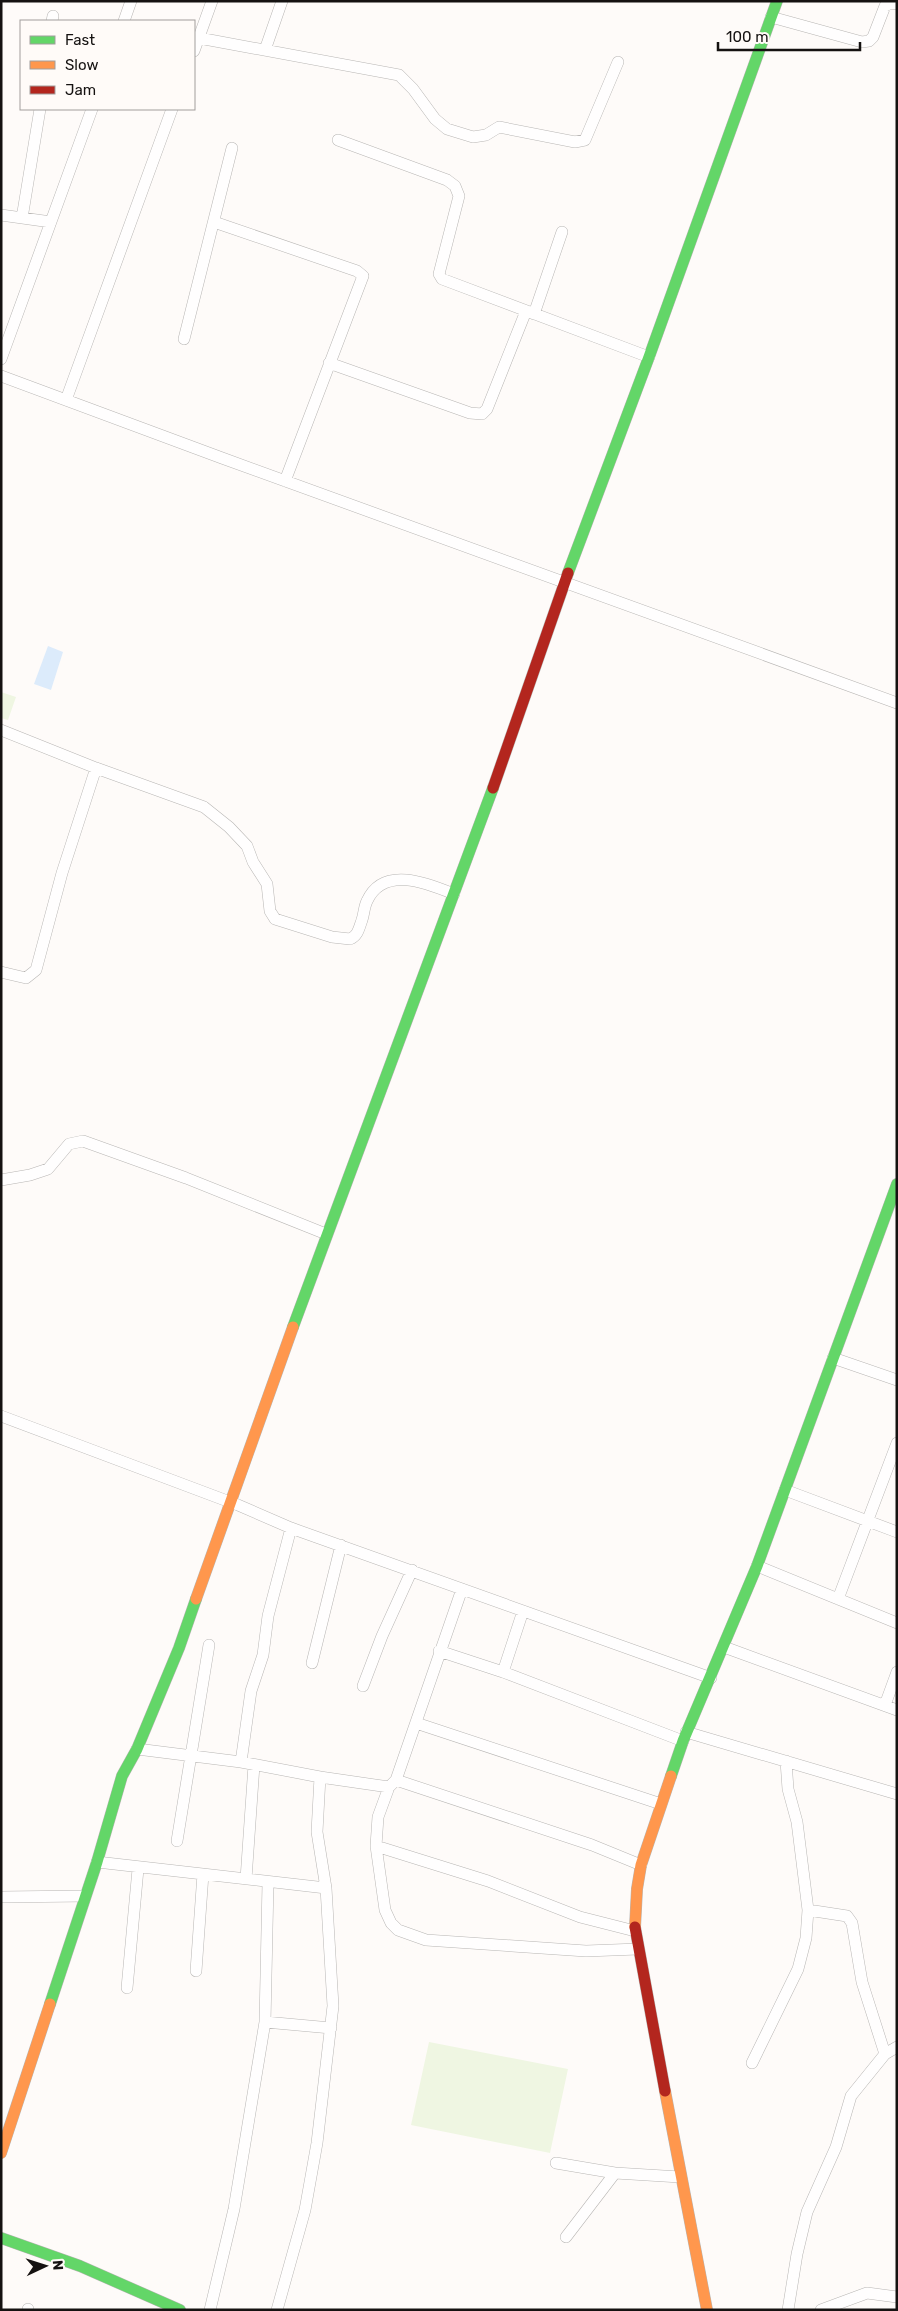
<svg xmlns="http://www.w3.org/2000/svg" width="898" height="2311" font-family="Rubik,sans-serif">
<rect width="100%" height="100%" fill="#fefbf9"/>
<!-- green -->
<path fill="#eff6e2" d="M1 692 16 697 8 720 1 718Z
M429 2042 568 2069 550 2153 411 2125Z"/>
<!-- water -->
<path fill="#dcebfb" d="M48 646 63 652 51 690 34 684Z"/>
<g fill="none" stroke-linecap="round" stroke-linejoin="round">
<!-- street casing -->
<g stroke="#b8b6b4" stroke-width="12">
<path id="street" d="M771 17 862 42 869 41 873 37 885 6 891 3 897 4
M52 21 53 16
M124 21 131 1
M199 38 399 75 413 89 435 119 447 129 473 137 486 135 499 127 575 142 585 140 618 62
M265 50 282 1
M194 51 212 1
M338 140 447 180 455 186 459 196 439 274 442 279 649 357
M1 215 51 222
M22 218 40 109
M214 222 357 271 363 276 285 481
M534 314 562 232
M184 339 232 148
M1 359 92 109
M329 363 470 413 482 414 487 409 526 311
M1 376 222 458 897 703
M66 400 172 109
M1 730 96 768 204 807 229 827 247 846 253 862 267 884 270 911 275 919 332 937 350 939C358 936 359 928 362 920 364 914 364 907 367 901 383 865 427 883 454 894
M1 972 26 978 36 970 62 873 96 768
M1 1180 30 1175 48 1169 69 1144 83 1141 186 1178 326 1234
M833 1358 897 1380
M1 1416 238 1505 291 1528 711 1678
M785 1490 897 1532
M757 1566 897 1623
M462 1589 396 1780 389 1787 378 1817 376 1846 385 1910 391 1923 398 1930 426 1940 586 1951 638 1949
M838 1599 897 1443
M724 1647 897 1710
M439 1651 503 1672 683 1741
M312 1663 341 1545
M503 1672 523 1611
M363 1686 382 1636 412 1570
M885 1705 897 1672
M416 1723 661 1804
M686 1732 897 1794
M137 1749 241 1762 320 1777
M241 1762 251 1691 263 1655 268 1616 291 1528
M396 1780 592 1845 641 1865
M177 1841 209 1645
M376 1846 488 1881 580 1917 635 1931
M97 1862 326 1888
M246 1879 254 1765
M1 1897 85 1896
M808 1910 847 1916 852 1923 862 1982 885 2054
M196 1971 203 1874
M127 1988 138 1869
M265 2022 331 2028
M752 2063 798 1969 806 1938 808 1910 797 1822 788 1789 786 1761
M556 2163 615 2173 680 2177
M566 2237 615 2173
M28 2309V2310
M210 2310 234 2209 265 2022 268 1883
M277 2310 305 2210 317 2143 333 2006 326 1888 317 1832 320 1777 389 1787
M788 2310 797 2254 807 2212 836 2147 851 2096 885 2054 897 2047
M821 2310 867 2293 897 2297"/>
</g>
<!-- fast casing -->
<g stroke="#b8b6b4" stroke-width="12">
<path id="fast" d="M568 573 649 357 777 1
M293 1327 493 788
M671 1776 683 1741 757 1566 897 1184
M50 2004 97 1862 122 1776 137 1749 179 1648 196 1599
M1 2238 80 2266 180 2310"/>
</g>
<!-- slow casing -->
<g stroke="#b8b6b4" stroke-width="12">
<path id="slow" d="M196 1599 293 1327
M635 1927 637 1889 641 1865 671 1776
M665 2091 707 2310
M1 2153 50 2004"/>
</g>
<!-- jam casing -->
<g stroke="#b8b6b4" stroke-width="12">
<path id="jam" d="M493 788 568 573
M635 1927 665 2091"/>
</g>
<!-- street -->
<use href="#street" stroke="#fffefe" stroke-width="11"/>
<!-- fast -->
<use href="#fast" stroke="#63d668" stroke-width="11"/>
<!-- slow -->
<use href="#slow" stroke="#ff974d" stroke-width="11"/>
<!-- jam -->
<use href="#jam" stroke="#b3261e" stroke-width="11"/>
</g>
<!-- border -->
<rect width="898" height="2311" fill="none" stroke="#151211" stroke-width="5"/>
<!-- legend -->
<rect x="20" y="20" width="175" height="90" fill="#fffbf8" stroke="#a19e9c"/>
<rect x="30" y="36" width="25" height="8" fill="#63d668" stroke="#a19e9c"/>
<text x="65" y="45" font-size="15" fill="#151211">Fast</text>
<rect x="30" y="61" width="25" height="8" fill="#ff974d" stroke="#a19e9c"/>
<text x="65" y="70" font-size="15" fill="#151211">Slow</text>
<rect x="30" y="86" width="25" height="8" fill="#b3261e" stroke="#a19e9c"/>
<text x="65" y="95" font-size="15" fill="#151211">Jam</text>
<!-- north arrow -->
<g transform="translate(45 2266) rotate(86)" stroke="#fffbf8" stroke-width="4" paint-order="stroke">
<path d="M0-4L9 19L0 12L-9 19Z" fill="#151211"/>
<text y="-8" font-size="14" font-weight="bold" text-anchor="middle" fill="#151211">N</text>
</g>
<!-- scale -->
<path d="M718 42v8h142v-8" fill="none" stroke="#151211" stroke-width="2.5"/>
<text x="726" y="42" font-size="15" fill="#151211" stroke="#fffbf8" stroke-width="4" paint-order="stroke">100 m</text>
</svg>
